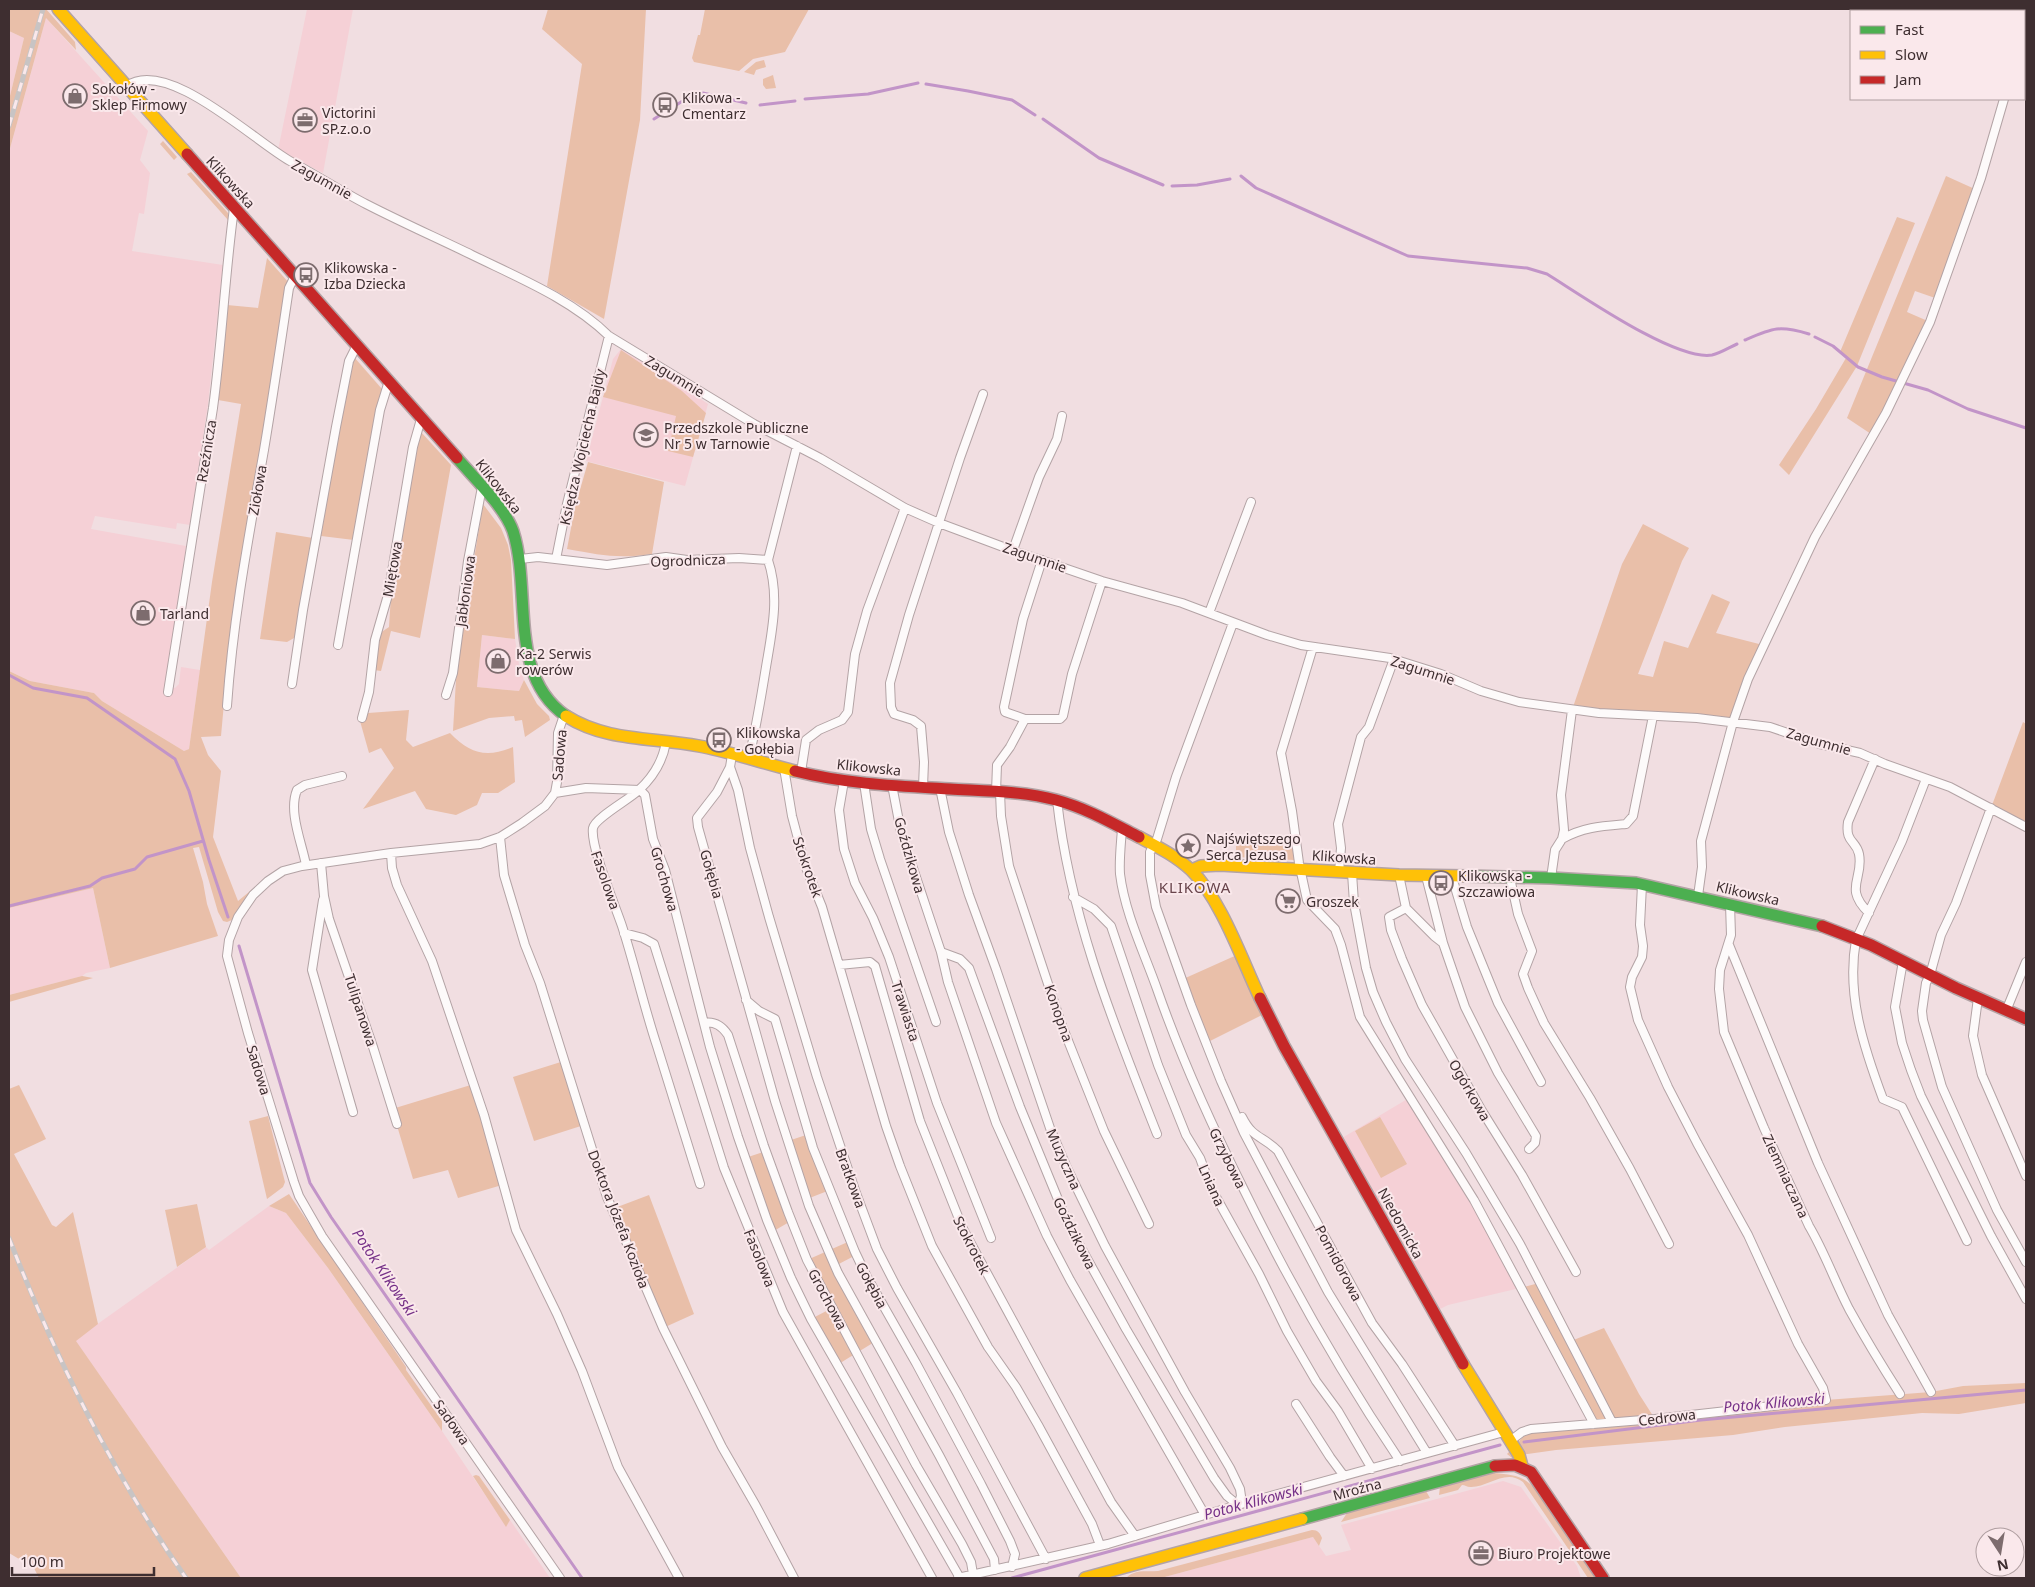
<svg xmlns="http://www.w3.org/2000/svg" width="2035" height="1587" font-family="'Noto Sans',sans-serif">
<rect width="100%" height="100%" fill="#f1dee1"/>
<!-- built -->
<path fill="#f5d0d6" d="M307 9H353L323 173 278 150Z
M46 18 148 131 140 160 150 173 144 214 139 213 132 251 223 265 208 404 190 525 177 523 176 529 95 516 91 529 186 546 166 686 175 688 179 684 181 667 200 670 189 749 184 751 102 701 94 693 30 681 9 671V152Z
M9 31 24 38 9 100Z
M621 349 680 385 708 404 685 486 586 461 613 359Z
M482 635 515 639 519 664 524 680 519 691 477 687Z
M93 888 110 968 86 973 82 976 9 995V908Z
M1409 1098 1450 1161 1520 1288 1448 1305 1434 1312 1337 1141Z
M269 1206 286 1213 328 1268 442 1431 506 1526 510 1520 550 1578H241L75 1340 206 1247 209 1250Z
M1503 1481 1521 1487 1577 1566 1581 1578H1161L1313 1537 1326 1556 1351 1550 1341 1525Z"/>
<!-- green -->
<path fill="#e9bfa9" d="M9 9H46L75 42 76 50 46 18 9 152V100L24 38 9 31Z
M548 9H646L640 120 604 319 547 286 582 64 542 29Z
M705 9H809L785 52 753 59 739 71 694 62 692 58 698 35H700Z
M764 60 766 67 756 70 754 75 744 72 756 62Z
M773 75 776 88 766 89 763 85V79Z
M163 141 177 157 174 160 160 144Z
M191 172 228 213V220L187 174Z
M1946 176 1977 190 1938 299 1915 291 1907 312 1930 322 1874 436 1847 418Z
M1897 217 1915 223 1857 366 1789 475 1779 465 1816 409 1846 358 1840 352Z
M267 258 289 283 239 577 228 659 221 736 201 737 208 755 221 771 213 837 238 901 261 882 248 895 232 920 227 922 223 921 218 912 199 847 193 848 203 882 207 904 218 936 110 968 93 888 9 908V671L30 681 94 693 102 701 184 751 189 749 212 582 241 404 218 400 227 305 258 308Z
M621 350 682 391 706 413 693 457 668 451 676 416 603 397Z
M354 357 382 389 377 408 354 540 321 536 341 420Z
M421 432 451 465 420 638 391 631 381 671 374 670 380 633 389 627 391 595 418 438Z
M588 462 664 482 652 554C618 559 600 555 567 549L575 507Z
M483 504 501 528 508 545 511 560 515 639 482 635 477 687 519 691 524 680 537 704 549 716 550 720 525 737 522 720 515 721 514 716 489 718 453 731 456 680 463 627Z
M1643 524 1689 548 1682 561 1638 674 1653 677 1664 641 1688 648 1712 594 1730 602 1716 633 1763 645 1733 722 1572 710 1622 564Z
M276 532 313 538 297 629 294 638 287 642 260 639Z
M409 710 406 740 413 747 450 733C470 754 487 758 513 747L515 782 498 793H482L477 805 456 815 426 809 415 791 363 809 394 768 381 748 369 753 360 721 365 719 368 713Z
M2023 722 2026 724V827L1991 808Z
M1236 838H1293L1294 860 1236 857Z
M1239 954 1266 1013 1206 1043 1181 980Z
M82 976 93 978 9 1002V995Z
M564 1061 584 1125 534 1141 513 1077Z
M474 1084 502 1185 458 1198 448 1170 413 1179 392 1109Z
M19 1085 46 1139 14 1154 52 1225 56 1227 73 1212 98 1324 76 1341 241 1578H39L34 1568 9 1553V1089Z
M268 1116 285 1182 283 1187 267 1199 249 1121Z
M1380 1117 1407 1164 1381 1178 1355 1131Z
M809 1134 830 1190 807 1199 788 1141Z
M766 1151 791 1221 772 1232 745 1158Z
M289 1194 406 1367V1370L442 1421V1431L328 1268 286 1213 269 1206Z
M649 1195 694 1314 663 1328 612 1209Z
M197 1204 206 1247 177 1267 165 1210Z
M850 1241 856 1255 835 1266 876 1341 837 1365 811 1319 832 1308 807 1260Z
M1539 1283 1571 1341 1604 1328 1639 1394 1655 1419 1826 1400 1931 1392 1963 1386 2026 1383V1403L1959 1414 1922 1413 1785 1427 1733 1435 1556 1450 1520 1455 1522 1466 1507 1454 1523 1437 1522 1432 1593 1424 1520 1288Z
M1494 1473C1513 1475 1523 1475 1536 1490L1595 1578H1588L1523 1482C1505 1468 1488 1488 1470 1487 1467 1487 1465 1485 1462 1485L1458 1490 1439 1495 1440 1487Z
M476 1475 479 1476 510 1520 506 1527 473 1476Z
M1426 1491 1430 1498 1341 1522 1347 1513Z
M1312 1530C1318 1530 1320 1533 1322 1538L1319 1546 1313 1537 1161 1578H1126C1135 1569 1146 1572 1158 1571Z"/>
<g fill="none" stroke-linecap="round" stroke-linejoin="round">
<!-- stream -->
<path stroke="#c294c8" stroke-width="3" d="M926 84 968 91 1012 100 1035 115
M703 93 746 103
M805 99 868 94 918 83
M760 105 795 101
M654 119 681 102 695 97
M1043 119 1099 158 1163 185
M1241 176 1256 188 1408 256 1527 268 1547 274C1581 295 1675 361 1712 355 1721 353 1730 347 1737 344
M1172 186 1197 185 1230 179
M1815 337 1833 346 1858 367 1882 377 1928 390 1968 409 2026 428
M1745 340C1773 328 1779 325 1809 334
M9 675 33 688 87 698 175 759 189 791 209 860 228 917
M9 906 90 886 102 878 135 869 147 857 203 841
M239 946 310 1183 331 1217 582 1578
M1524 1442 1701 1420 2026 1390
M1012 1578 1500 1445"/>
<!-- street casing -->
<g stroke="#b3a3a5" stroke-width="10">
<path id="street" d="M2024 32 2026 24
M127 86C167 57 254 141 290 161 316 175 341 191 366 204 401 222 437 238 472 255 519 278 571 299 609 336L754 424 820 458 905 508 939 523 1006 548 1102 581 1182 603 1267 635 1301 645 1390 658 1441 674 1481 691 1519 702 1599 713 1697 718 1770 727 1820 744 1860 753 1885 764 1950 787 2026 827
M1013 550 1039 477 1057 439 1062 416
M520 559 538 557 607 565 666 557 687 560 739 558 768 560C780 596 772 631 766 667 761 698 756 728 749 758
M556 559 567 504 609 336
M768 560 797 446
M1209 613 1251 502
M1233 623 1176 777 1157 839 1150 852V875L1156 907 1191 1005 1221 1081 1244 1133 1328 1292 1427 1453
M338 645 380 410 389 381
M1313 647 1281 753 1292 811 1299 863 1307 900 1335 929 1341 945 1360 1017 1474 1200 1594 1424
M292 684 303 610 336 427 349 361 357 345
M168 692 213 408C222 341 225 274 234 208
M446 695 453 673 468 561 482 487
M227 706C233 619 249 535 264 450 273 396 281 342 289 288L295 276
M362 718 369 692 375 640 388 595 413 447 421 419
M1025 719H1060L1063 716 1072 674 1102 581
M666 742C663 760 653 777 639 790 630 799 595 818 593 828 590 846 615 905 622 926 635 966 644 1007 657 1046 671 1092 686 1138 700 1184
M732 755 730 767 717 792 697 818 698 827 775 1101 809 1206 838 1273 939 1455 994 1559 995 1570
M730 767 738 790 750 848 769 917 817 1077 856 1193 877 1249 897 1288 957 1393 1046 1559
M784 768 792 816 805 865 822 907 886 1126 900 1166 932 1246 988 1347 1016 1387 1038 1425 1092 1524 1100 1545
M801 772 806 740 819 730 842 720 848 712 855 654 867 611 905 508
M1926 779 1902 841 1856 940C1846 995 1864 1048 1883 1099L1902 1107 1967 1241
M844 781 839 810 844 849 855 883 873 918 889 957 937 1103 991 1238
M864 783 871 829 880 859 936 1022
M892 785 901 832 941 952 948 982 996 1123 1047 1236 1070 1280 1205 1515
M923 787 924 762 921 726 913 720 894 714 891 707 890 683 909 615 960 458 983 394
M940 788 949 832 969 895 996 969 1050 1128 1067 1168 1105 1246 1185 1392 1230 1468 1240 1489 1241 1496 1238 1505 1227 1496 1214 1478 1126 1329 1069 1226 1020 1107 969 968 960 959 941 952
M640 790 645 795 653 839 665 870 710 1047 738 1137 767 1220 791 1278 811 1319 960 1578
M996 792 997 765 1010 747 1025 719 1005 712 1004 707 1023 619 1042 560
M1000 792 1001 816 1009 866 1061 1023 1104 1131 1149 1224
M555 793 586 788 640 790
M1057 800C1070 918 1114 1025 1157 1134
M1991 808 1956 903 1941 935 1930 975 1926 983 1922 1011 1923 1020 1942 1087 1997 1210 2026 1262
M1122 829C1121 843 1119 860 1120 874 1125 914 1144 952 1157 989 1181 1058 1211 1124 1244 1190 1290 1284 1342 1375 1400 1461
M500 837 504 875 525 945 540 983 607 1197 663 1328 722 1447 756 1506 794 1578
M1562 839C1583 827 1603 826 1626 824L1633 816 1653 716
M391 853 392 868 397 885 432 961 484 1115 516 1230 557 1314 582 1371 618 1467 679 1578
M321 863 324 896 329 919 373 1047 397 1124
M306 865C302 843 288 812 297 790L305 785 342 776
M1339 872 1341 848 1338 824 1361 737 1369 727 1394 659
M1352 873 1354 903 1366 968 1373 992 1386 1022 1405 1059 1466 1153 1520 1244 1612 1422
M1399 875 1406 908 1434 936 1443 943 1465 1007 1498 1073 1536 1136 1535 1143 1529 1149
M1426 876 1443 943
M1452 877 1467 927 1498 1003 1541 1082
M1510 878 1518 914 1532 951 1523 974 1528 988 1544 1023 1590 1098 1630 1169 1669 1244
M1551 878 1555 850 1562 839 1564 830 1561 795 1572 710
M1698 896 1702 867 1701 841 1733 722 1748 679 1815 537 1886 413 1930 322 1981 178 2004 99
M1073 897 1094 909 1111 926 1158 1065 1186 1135 1200 1158 1211 1188 1259 1274 1287 1331 1316 1381 1338 1411 1372 1469
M323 900 312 970 353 1112
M1730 904 1731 935 1720 970 1719 989 1724 1032 1764 1128 1809 1226C1825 1253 1835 1282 1849 1309 1865 1338 1882 1366 1900 1394
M1406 908 1389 917 1391 930 1402 959 1422 1005 1482 1111 1522 1175 1576 1272
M1869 913C1843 888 1864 879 1859 854 1856 840 1845 843 1848 822L1875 759
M624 933 643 938 654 944 724 1168 783 1312 932 1578
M1729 945 1818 1163 1888 1315 1931 1392
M1903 961 1895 1007 1902 1043 1911 1070 1921 1096 1991 1236 2026 1299
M839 965 870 962 875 966 920 1121 963 1229 1111 1502 1135 1536
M1978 998 1973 1036 1982 1075 2026 1176
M746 1000 759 1011 775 1019 813 1148 855 1252 867 1277 916 1363 981 1484 1010 1541 1015 1554 1012 1567
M2006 1011 2026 962
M704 1023C715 1021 722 1026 728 1035L764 1146 788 1212 807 1260 916 1465 962 1544 971 1562 973 1574
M1242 1117C1253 1139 1262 1135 1278 1151L1372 1323 1402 1364 1455 1446
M1296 1404 1330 1457 1344 1476
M1510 1441 1522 1432 1531 1429 1655 1419 1826 1400 1823 1388 1798 1344 1748 1235 1697 1143 1668 1087 1638 1020 1630 987 1632 977 1642 957 1643 946 1640 925 1642 885
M560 1578 322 1236 299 1196 294 1182 248 1033 227 956 229 940 238 917 253 895 268 881 283 871 302 866 391 853 480 844 500 837 522 823 545 806 555 793 557 782 558 733 564 715
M958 1578 1108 1544 1238 1505 1504 1432"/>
</g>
<!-- fast casing -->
<g stroke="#b3a3a5" stroke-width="14">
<path id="fast" d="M457 458C474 478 504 506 513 531 532 591 507 675 566 716
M1467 876 1551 878 1636 883 1822 926
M1302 1519 1495 1466"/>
</g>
<!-- slow casing -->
<g stroke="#b3a3a5" stroke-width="14">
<path id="slow" d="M58 9 187 154
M566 716C607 742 653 737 699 746 731 752 763 763 795 771
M1139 837C1158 847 1176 856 1191 870 1221 899 1242 960 1260 998
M1192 870 1201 866 1220 865 1399 875 1467 876
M1463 1364 1519 1455 1522 1466
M1085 1578 1302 1519"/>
</g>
<!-- jam casing -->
<g stroke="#b3a3a5" stroke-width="14">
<path id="jam" d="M187 154 457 458
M795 771C846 784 898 786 950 789 985 791 1022 791 1056 800 1086 808 1112 823 1139 837
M1822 926 1871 945 1956 988 2026 1019
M1260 998 1284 1046 1463 1364
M1495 1466 1515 1465 1531 1472 1603 1578"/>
</g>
<!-- street -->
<use href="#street" stroke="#fdfafa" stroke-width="8"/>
<!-- fast -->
<use href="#fast" stroke="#4caf50" stroke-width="11"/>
<!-- slow -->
<use href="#slow" stroke="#ffc107" stroke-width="11"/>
<!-- jam -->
<use href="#jam" stroke="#c62828" stroke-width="11"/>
<!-- rail casing -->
<g stroke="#c8c4c4" stroke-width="5">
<path id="rail" d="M9 126 43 9
M9 1238C55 1357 112 1473 186 1578"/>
</g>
<!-- rail -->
<use href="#rail" stroke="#fae8eb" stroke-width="3" stroke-dasharray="9" stroke-linecap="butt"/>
</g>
<!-- icons -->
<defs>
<g id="shop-ring" transform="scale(1.25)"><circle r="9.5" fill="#fae8eb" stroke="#7d6c6e" stroke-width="1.5"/><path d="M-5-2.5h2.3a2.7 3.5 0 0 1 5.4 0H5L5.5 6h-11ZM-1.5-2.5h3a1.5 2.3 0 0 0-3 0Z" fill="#7d6c6e"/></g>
<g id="bus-ring" transform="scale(1.25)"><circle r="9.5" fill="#fae8eb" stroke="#7d6c6e" stroke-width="1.5"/><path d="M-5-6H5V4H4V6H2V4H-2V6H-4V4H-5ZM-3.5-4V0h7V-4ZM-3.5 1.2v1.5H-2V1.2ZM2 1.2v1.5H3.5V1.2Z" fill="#7d6c6e"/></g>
<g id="office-ring" transform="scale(1.25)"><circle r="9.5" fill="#fae8eb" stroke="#7d6c6e" stroke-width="1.5"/><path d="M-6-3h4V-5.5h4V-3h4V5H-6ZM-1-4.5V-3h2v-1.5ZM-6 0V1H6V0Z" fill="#7d6c6e"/></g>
<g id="school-ring" transform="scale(1.25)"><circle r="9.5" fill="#fae8eb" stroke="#7d6c6e" stroke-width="1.5"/><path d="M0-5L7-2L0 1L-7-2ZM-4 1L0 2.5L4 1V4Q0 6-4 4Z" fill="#7d6c6e"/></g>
<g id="sight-ring" transform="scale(1.25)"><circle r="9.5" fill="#fae8eb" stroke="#7d6c6e" stroke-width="1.5"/><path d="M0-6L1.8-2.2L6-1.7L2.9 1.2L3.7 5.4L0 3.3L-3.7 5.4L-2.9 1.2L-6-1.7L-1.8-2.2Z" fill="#7d6c6e"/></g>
<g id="supermarket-ring" transform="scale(1.25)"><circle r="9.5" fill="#fae8eb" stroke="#7d6c6e" stroke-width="1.5"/><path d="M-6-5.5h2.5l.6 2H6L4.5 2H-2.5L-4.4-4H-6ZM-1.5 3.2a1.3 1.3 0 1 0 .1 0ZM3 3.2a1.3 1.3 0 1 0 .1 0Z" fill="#7d6c6e"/></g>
</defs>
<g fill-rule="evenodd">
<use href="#shop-ring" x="75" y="96"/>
<use href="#bus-ring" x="665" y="105"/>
<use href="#office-ring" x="305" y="120"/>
<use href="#bus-ring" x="306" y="275"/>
<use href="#school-ring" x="646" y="435"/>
<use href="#shop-ring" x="143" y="613"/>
<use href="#shop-ring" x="498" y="661"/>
<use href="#bus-ring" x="719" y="740"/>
<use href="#sight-ring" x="1188" y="846"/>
<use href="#bus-ring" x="1441" y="883"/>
<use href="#supermarket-ring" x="1288" y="901"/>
<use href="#office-ring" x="1481" y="1553"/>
</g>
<g text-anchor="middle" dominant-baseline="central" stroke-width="4" stroke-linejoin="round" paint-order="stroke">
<!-- poi labels -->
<g font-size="14" fill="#3e2e30" stroke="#fae8eb" text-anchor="start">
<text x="92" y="88">Sokołów -<tspan x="92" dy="16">Sklep Firmowy</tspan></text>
<text x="682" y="97">Klikowa -<tspan x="682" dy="16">Cmentarz</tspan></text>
<text x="322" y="112">Victorini<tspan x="322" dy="16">SP.z.o.o</tspan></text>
<text x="324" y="267">Klikowska -<tspan x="324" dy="16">Izba Dziecka</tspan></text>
<text x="664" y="427">Przedszkole Publiczne<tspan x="664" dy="16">Nr 5 w Tarnowie</tspan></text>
<text x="160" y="613">Tarland</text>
<text x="516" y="653">Ka-2 Serwis<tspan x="516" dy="16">rowerów</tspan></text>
<text x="736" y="732">Klikowska<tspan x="736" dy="16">- Gołębia</tspan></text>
<text x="1206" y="838">Najświętszego<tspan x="1206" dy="16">Serca Jezusa</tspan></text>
<text x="1458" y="875">Klikowska -<tspan x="1458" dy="16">Szczawiowa</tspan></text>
<text x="1306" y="901">Groszek</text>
<text x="1498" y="1553">Biuro Projektowe</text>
</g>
<!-- street labels -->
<g font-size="14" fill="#3e2e30" stroke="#fae8eb">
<text transform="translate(322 179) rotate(29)">Zagumnie</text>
<text transform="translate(231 182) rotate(48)">Klikowska</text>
<text transform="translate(675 376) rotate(31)">Zagumnie</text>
<text transform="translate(582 447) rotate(-77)">Księdza Wojciecha Bajdy</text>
<text transform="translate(206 451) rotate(-81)">Rzeźnicza</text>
<text transform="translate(499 486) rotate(52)">Klikowska</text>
<text transform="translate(257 490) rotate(-80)">Ziołowa</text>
<text transform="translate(1035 557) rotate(19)">Zagumnie</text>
<text transform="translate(688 560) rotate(-2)">Ogrodnicza</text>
<text transform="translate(392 569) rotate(-80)">Miętowa</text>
<text transform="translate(465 591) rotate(-82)">Jabłoniowa</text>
<text transform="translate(1423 670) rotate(18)">Zagumnie</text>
<text transform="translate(1819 741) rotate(16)">Zagumnie</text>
<text transform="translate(559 755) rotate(-85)">Sadowa</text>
<text transform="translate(869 767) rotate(6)">Klikowska</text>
<text transform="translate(910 855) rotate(74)">Goździkowa</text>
<text transform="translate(1344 857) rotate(4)">Klikowska</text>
<text transform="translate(808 867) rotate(71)">Stokrotek</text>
<text transform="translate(712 874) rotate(74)">Gołębia</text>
<text transform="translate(665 879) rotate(74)">Grochowa</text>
<text transform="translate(606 880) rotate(71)">Fasolowa</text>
<text transform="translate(1748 893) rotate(13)">Klikowska</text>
<text transform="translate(361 1010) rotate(72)">Tulipanowa</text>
<text transform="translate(906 1011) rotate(72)">Trawiasta</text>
<text transform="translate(1059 1013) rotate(71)">Konopna</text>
<text transform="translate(259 1070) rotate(73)">Sadowa</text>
<text transform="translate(1470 1090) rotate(60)">Ogórkowa</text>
<text transform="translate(1228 1158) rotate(64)">Grzybowa</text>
<text transform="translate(1064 1159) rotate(66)">Muzyczna</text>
<text transform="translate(1786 1176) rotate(65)">Ziemniaczana</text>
<text transform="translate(851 1178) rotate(70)">Bratkowa</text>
<text transform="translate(1212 1185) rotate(66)">Lniana</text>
<text transform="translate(619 1219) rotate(69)">Doktora Józefa Kozioła</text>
<text transform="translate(1401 1223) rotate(61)">Niedomicka</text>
<text transform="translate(1075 1233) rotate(64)">Goździkowa</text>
<text transform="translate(972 1245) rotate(63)">Stokrotek</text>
<text transform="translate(760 1258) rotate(68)">Fasolowa</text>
<text transform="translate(1339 1263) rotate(62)">Pomidorowa</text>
<text transform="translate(872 1285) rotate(62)">Gołębia</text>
<text transform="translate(828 1299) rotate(62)">Grochowa</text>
<text transform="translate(1667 1417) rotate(-7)">Cedrowa</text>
<text transform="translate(452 1422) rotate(55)">Sadowa</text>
<text transform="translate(1357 1489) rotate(-15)">Mroźna</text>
</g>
<!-- neighbourhood labels -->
<g font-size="15" letter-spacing="1" fill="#69454c" stroke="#fae8eb">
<text x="1195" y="887">KLIKOWA</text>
</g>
<!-- water labels -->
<g font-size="15" font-style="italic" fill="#763188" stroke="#fae8eb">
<text transform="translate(385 1272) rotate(56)">Potok Klikowski</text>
<text transform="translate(1774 1402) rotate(-5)">Potok Klikowski</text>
<text transform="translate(1253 1501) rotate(-15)">Potok Klikowski</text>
</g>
</g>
<!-- border -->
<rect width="2035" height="1587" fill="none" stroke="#3e2e30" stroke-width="20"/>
<!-- legend -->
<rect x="1850" y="10" width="175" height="90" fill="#fae8eb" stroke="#af9ea0"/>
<rect x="1860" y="26" width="25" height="8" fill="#4caf50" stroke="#af9ea0"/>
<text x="1895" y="35" font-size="15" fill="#3e2e30">Fast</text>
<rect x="1860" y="51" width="25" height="8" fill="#ffc107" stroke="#af9ea0"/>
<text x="1895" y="60" font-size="15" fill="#3e2e30">Slow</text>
<rect x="1860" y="76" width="25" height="8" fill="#c62828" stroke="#af9ea0"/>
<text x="1895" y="85" font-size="15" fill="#3e2e30">Jam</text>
<!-- north arrow -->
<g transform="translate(2000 1552) rotate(168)"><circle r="24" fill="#fae8eb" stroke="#af9ea0"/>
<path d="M0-4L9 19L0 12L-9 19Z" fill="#7d6c6e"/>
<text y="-8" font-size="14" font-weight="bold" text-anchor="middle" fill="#3e2e30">N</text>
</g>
<!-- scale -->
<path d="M12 1567v8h142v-8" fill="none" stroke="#3e2e30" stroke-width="2.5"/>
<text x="20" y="1567" font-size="15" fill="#3e2e30" stroke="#fae8eb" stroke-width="4" paint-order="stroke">100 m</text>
</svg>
